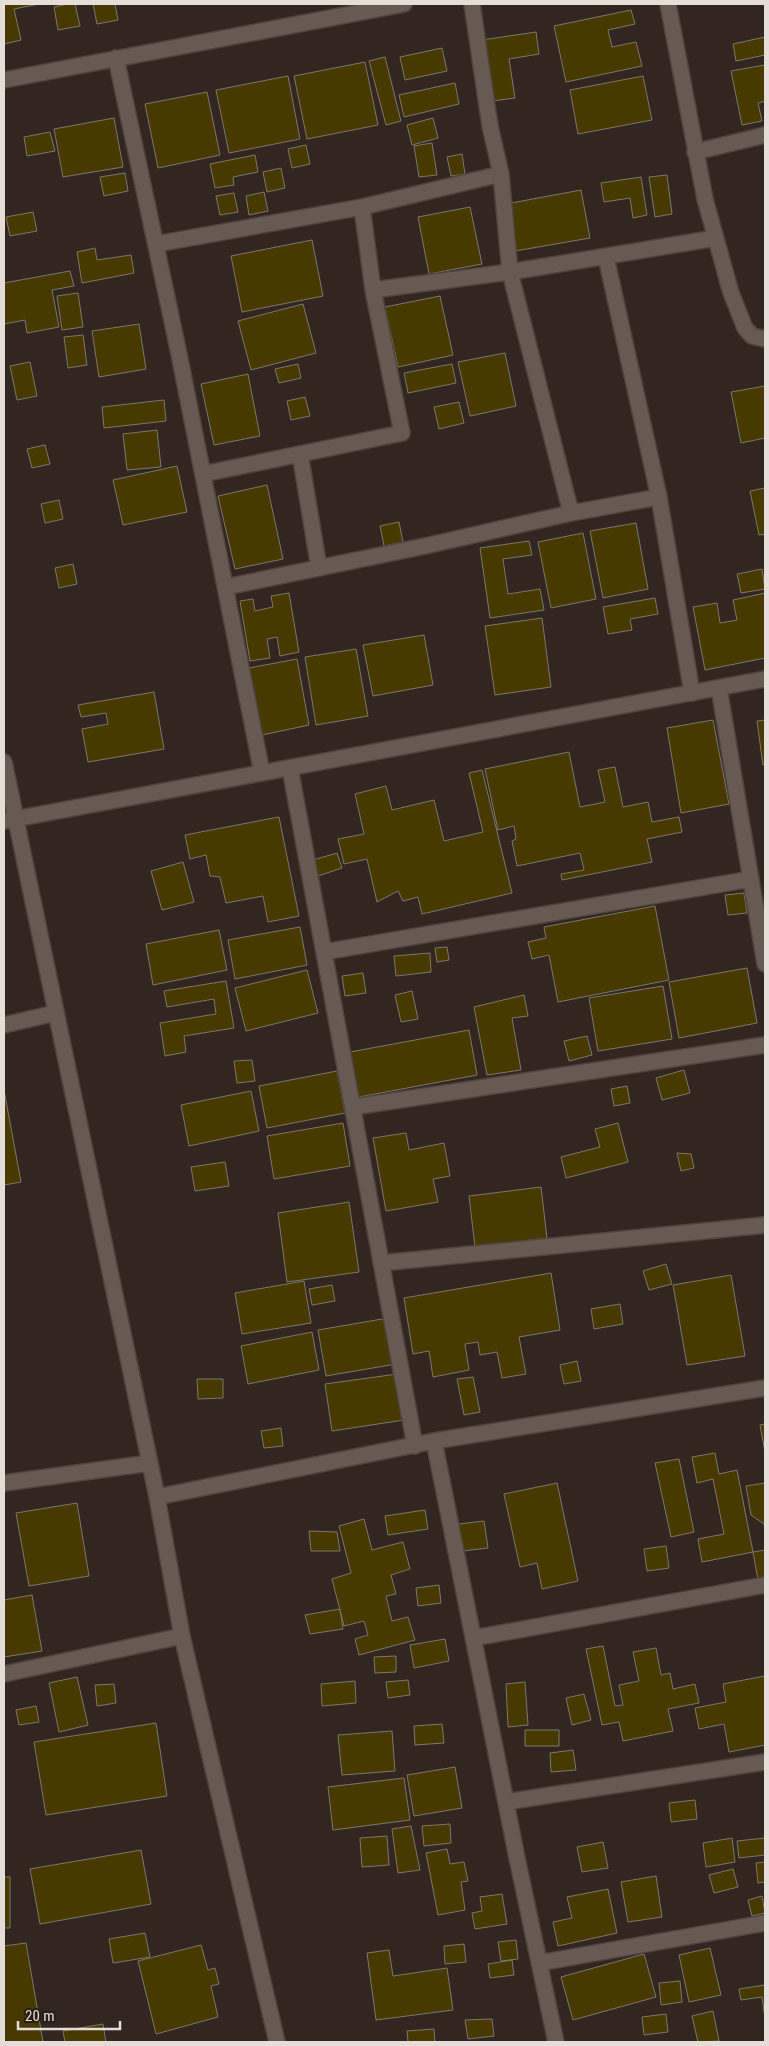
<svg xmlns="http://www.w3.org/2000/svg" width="769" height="2046" font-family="'Roboto Condensed',sans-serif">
<rect width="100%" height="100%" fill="#312720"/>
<!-- building -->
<path fill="#473900" stroke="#7c786b" d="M4 4H39L14 9 21 40 4 44Z
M67 4H75L80 26 58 30 54 7Z
M93 4H115L118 20 97 24Z
M631 10 635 24 608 30 612 47 636 42 642 66 566 82 554 26Z
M536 32 539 54 509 59 515 98 492 101 482 40Z
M765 37V55L736 61 733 44Z
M442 48 447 71 405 80 400 57Z
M385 57 401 121 386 125 369 61Z
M365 62 378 125 307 139 294 76Z
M765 65V101L758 103 762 121 742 125 731 71Z
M288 76 300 139 229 153 216 90Z
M643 76 652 120 578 134 570 90Z
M455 83 459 104 404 117 399 95Z
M207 92 220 155 158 168 145 104Z
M114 118 123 167 63 177 54 129Z
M433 118 438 138 412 145 407 125Z
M50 132 55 151 27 156 24 137Z
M432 143 437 175 419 177 414 146Z
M306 145 310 164 292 168 288 149Z
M462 154 465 174 451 176 447 157Z
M255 155 258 172 233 177 234 185 215 188 210 164Z
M281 168 285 188 267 192 263 172Z
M125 173 128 191 104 196 100 177Z
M667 175 672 214 655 217 649 177Z
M641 177 647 215 633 218 630 198 604 202 601 183Z
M581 190 590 238 515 251 506 204Z
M264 192 268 211 249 215 246 196Z
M234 193 238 212 220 215 216 196Z
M470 207 482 264 429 274 418 217Z
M33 212 37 231 10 236 6 217Z
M312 240 323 296 242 312 231 256Z
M95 248 97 260 131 255 134 273 82 283 77 252Z
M70 271 74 286 52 290 59 327 27 333 25 320 4 324V283Z
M78 293 83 327 62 330 57 296Z
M440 296 453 355 398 367 385 307Z
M303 304 316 353 251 370 238 321Z
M139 324 146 369 99 377 92 331Z
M83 335 87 365 68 368 64 337Z
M505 353 516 406 470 416 458 362Z
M30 362 37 396 17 400 10 366Z
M298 364 301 378 279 383 275 369Z
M452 364 456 383 408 393 404 373Z
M248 374 260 436 214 445 201 384Z
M765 386V438L741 443 731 392Z
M305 397 310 416 291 420 287 401Z
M164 400 166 421 104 428 102 407Z
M459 402 464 423 439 429 434 407Z
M157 430 161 467 127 470 123 434Z
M45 445 50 464 32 468 27 449Z
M177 466 187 512 123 525 113 480Z
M267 485 283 559 235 569 218 496Z
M765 488V534L759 535 750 491Z
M59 500 63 519 45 523 41 504Z
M399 522 403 542 384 546 380 526Z
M636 523 648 589 603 598 590 531Z
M583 533 596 599 551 608 538 542Z
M529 541 532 555 503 559 508 594 540 589 544 610 490 618 480 548Z
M73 564 77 584 59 588 55 568Z
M762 569 765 589 741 593 737 574Z
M289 593 299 652 280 656 277 637 267 639 270 658 250 661 240 601 253 599 255 611 273 607 271 596Z
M765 593V658L705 670 693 607 717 603 720 623 737 620 733 600Z
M655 598 658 614 630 619 632 630 608 634 603 607Z
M542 618 551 687 495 695 485 626Z
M424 635 433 685 373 696 363 645Z
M356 649 368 716 316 725 305 657Z
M297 659 309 725 262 735 249 668Z
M154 692 164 749 88 762 82 729 108 724 106 713 81 717 78 705Z
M713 720 729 804 681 813 667 728Z
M765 720V764L763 765 757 721Z
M569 752 580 807 605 802 598 770 615 767 623 807 648 802 652 822 679 817 682 832 647 839 652 862 562 880 561 874 584 870 580 853 517 866 512 841 516 839 514 826 498 830 485 769Z
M482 770 512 893 422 914 418 897 403 901 398 891 377 902 367 859 344 864 338 839 364 834 355 794 386 786 392 810 434 800 444 841 483 832 469 773Z
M279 817 299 916 268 922 263 896 226 903 220 877 210 876 206 855 190 859 185 835Z
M337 853 342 868 318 876 313 860Z
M183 862 194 902 162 910 151 871Z
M744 893 747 913 728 915 725 895Z
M655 906 669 980 558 1002 549 955 532 959 528 942 546 938 544 927Z
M300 927 307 965 235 979 228 940Z
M219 930 227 970 153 985 146 944Z
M447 947 449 960 437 962 435 948Z
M430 953 431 972 396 976 394 956Z
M747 968 757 1023 679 1038 669 982Z
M307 970 318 1013 246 1031 235 988Z
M363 973 366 993 345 996 342 976Z
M226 981 234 1028 184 1036 186 1052 165 1056 160 1023 216 1014 214 999 167 1007 164 991Z
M663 986 672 1039 598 1051 589 998Z
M412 991 418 1019 401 1022 395 995Z
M524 995 528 1016 512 1018 521 1070 487 1075 474 1007Z
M469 1030 477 1075 359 1097 350 1052Z
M587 1036 592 1055 569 1061 564 1041Z
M252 1060 255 1081 237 1083 234 1061Z
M684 1070 690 1093 662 1100 656 1078Z
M337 1071 345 1113 267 1128 259 1086Z
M627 1086 630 1103 614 1106 611 1089Z
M4 1090 21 1182 4 1185Z
M251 1091 259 1131 189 1146 181 1105Z
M343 1123 350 1166 274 1179 267 1136Z
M618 1123 628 1162 566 1178 561 1157 600 1147 595 1129Z
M406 1133 409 1150 444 1143 450 1176 433 1179 438 1202 386 1211 373 1138Z
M677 1153 691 1154 694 1168 681 1171Z
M225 1162 229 1186 195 1191 191 1167Z
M541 1187 547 1238 475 1247 469 1196Z
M349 1202 359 1272 287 1282 278 1213Z
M666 1264 672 1284 649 1290 643 1271Z
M551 1273 560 1330 519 1337 526 1374 502 1378 497 1352 480 1355 478 1342 465 1344 469 1370 433 1377 429 1351 413 1354 404 1298Z
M731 1275 745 1356 687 1365 673 1285Z
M304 1281 311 1323 242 1334 235 1293Z
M332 1285 335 1301 312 1305 309 1289Z
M620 1304 623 1324 594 1329 591 1309Z
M388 1318 396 1364 326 1376 318 1330Z
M312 1332 319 1370 248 1384 241 1346Z
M577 1361 581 1381 564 1384 560 1365Z
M397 1374 404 1420 332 1431 325 1384Z
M473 1377 480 1412 464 1415 457 1379Z
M197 1379H223V1398L198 1399Z
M765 1424V1452L760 1425Z
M281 1428 283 1446 264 1448 261 1431Z
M715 1453 719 1474 737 1470 753 1552 702 1562 698 1539 724 1534 713 1479 697 1483 692 1457Z
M679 1459 694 1532 671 1537 655 1463Z
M557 1483 578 1581 542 1589 537 1563 520 1567 504 1494Z
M765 1483V1528L764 1524 751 1515 746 1486Z
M77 1503 89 1576 29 1586 16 1513Z
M425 1510 428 1529 388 1535 385 1516Z
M364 1519 372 1550 403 1542 410 1569 391 1575 396 1594 386 1596 392 1621 408 1617 415 1640 359 1655 355 1639 368 1635 364 1621 344 1626 332 1579 351 1573 339 1526Z
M484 1521 488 1548 462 1551 459 1524Z
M309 1531 337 1532 340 1551H311Z
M666 1546 669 1568 647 1571 644 1549Z
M765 1550V1579L758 1580 753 1552Z
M439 1585 441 1603 418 1606 416 1588Z
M32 1595 42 1651 4 1657V1600Z
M340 1609 343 1629 310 1634 305 1615Z
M445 1639 449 1661 414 1668 410 1645Z
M603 1646 615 1706 623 1705 619 1685 639 1681 633 1652 656 1648 661 1675 670 1673 673 1689 695 1684 699 1703 668 1709 673 1731 623 1741 619 1722 602 1725 586 1649Z
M396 1656V1672L375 1673 374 1657Z
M765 1676V1745L729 1752 724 1724 699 1729 695 1708 726 1702 723 1684Z
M77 1677 88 1725 59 1732 49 1683Z
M408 1680 410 1695 388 1698 386 1682Z
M355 1681 356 1703 322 1706 321 1684Z
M525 1682 528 1725 508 1727 506 1684Z
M114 1684 116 1703 97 1706 95 1685Z
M584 1694 591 1720 572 1725 566 1698Z
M36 1706 39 1722 19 1725 16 1710Z
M156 1723 167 1796 46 1815 34 1742Z
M442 1724 444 1743 415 1745 414 1726Z
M525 1730H559V1746H525Z
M392 1731 395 1771 342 1775 338 1735Z
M573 1750 576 1770 551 1772 550 1753Z
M455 1767 462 1808 414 1816 407 1775Z
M404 1778 410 1820 333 1830 328 1787Z
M695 1800 697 1819 671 1822 669 1803Z
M450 1824 451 1843 424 1846 422 1826Z
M411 1826 420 1870 398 1873 392 1829Z
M387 1836 389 1865 362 1867 360 1838Z
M732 1838 735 1862 706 1867 703 1843Z
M765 1838V1855L739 1858 737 1841Z
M603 1842 608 1868 582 1872 577 1847Z
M447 1849 450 1864 464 1862 468 1881 461 1882 465 1910 438 1915 426 1853Z
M141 1850 151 1904 40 1924 30 1869Z
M765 1862V1882L758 1883 756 1863Z
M733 1869 738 1887 714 1893 709 1875Z
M656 1876 662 1917 628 1922 621 1882Z
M4 1877H10V1928H4Z
M608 1889 617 1933 558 1946 553 1922 572 1918 567 1897Z
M502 1894 507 1924 475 1929 472 1913 482 1911 480 1897Z
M762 1896 765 1913 752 1916 748 1900Z
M145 1933 150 1957 113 1963 109 1939Z
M516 1940 518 1959 501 1961 498 1942Z
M26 1943 43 2042H4V1946Z
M464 1944 466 1962 445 1964 444 1946Z
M201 1945 208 1970 215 1968 219 1984 211 1986 218 2017 156 2034 138 1961Z
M710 1948 721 1995 689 2002 679 1955Z
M389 1950 393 1976 447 1968 453 2010 376 2020 367 1953Z
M644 1954 656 1997 573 2020 561 1977Z
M512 1960 514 1975 490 1978 488 1964Z
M680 1981 682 2002 661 2005 659 1983Z
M765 1985V2018L762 1997 741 2000 739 1989Z
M713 2011 719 2041 698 2042 692 2016Z
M666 2014 668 2032 644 2035 642 2017Z
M492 2019 494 2036 468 2039 465 2020Z
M103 2024 106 2042H65L63 2031Z
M434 2029 435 2042H408L407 2031Z"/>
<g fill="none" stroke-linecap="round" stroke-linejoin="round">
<!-- minor casing -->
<g stroke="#4e453f" stroke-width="18">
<path id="minor" d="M668 4 705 199 731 293 745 328 752 336 765 339
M116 58 179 354 262 773
M4 80 404 4
M695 152 765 135
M501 174 510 272 571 513
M156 244 362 207 501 174 490 126 472 4
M606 257 659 497 692 693
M373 290 510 272 716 238
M300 454 319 568
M203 474 402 433 373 290 362 207
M226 587 425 546 571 513 659 497
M719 688 765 964
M4 762 157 1497 182 1636 277 2042
M290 768 415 1446
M4 821 765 679
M324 952 751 879
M4 1025 55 1013
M353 1107 765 1045
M381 1263 765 1225
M434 1441 517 1858 556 2042
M4 1483 150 1463
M157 1497 434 1441 765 1388
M474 1638 765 1585
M4 1674 182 1636
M506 1802 765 1762
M539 1963 765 1923"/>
</g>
<!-- minor -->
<use href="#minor" stroke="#665a52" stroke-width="15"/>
</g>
<!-- border -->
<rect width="769" height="2046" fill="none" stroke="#e4ddd8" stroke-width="10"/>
<!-- scale -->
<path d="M18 2021v8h102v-8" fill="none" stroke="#e4ddd8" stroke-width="2.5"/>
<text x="25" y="2021" font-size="15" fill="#e4ddd8" stroke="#271e16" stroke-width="4" paint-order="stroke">20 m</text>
</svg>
